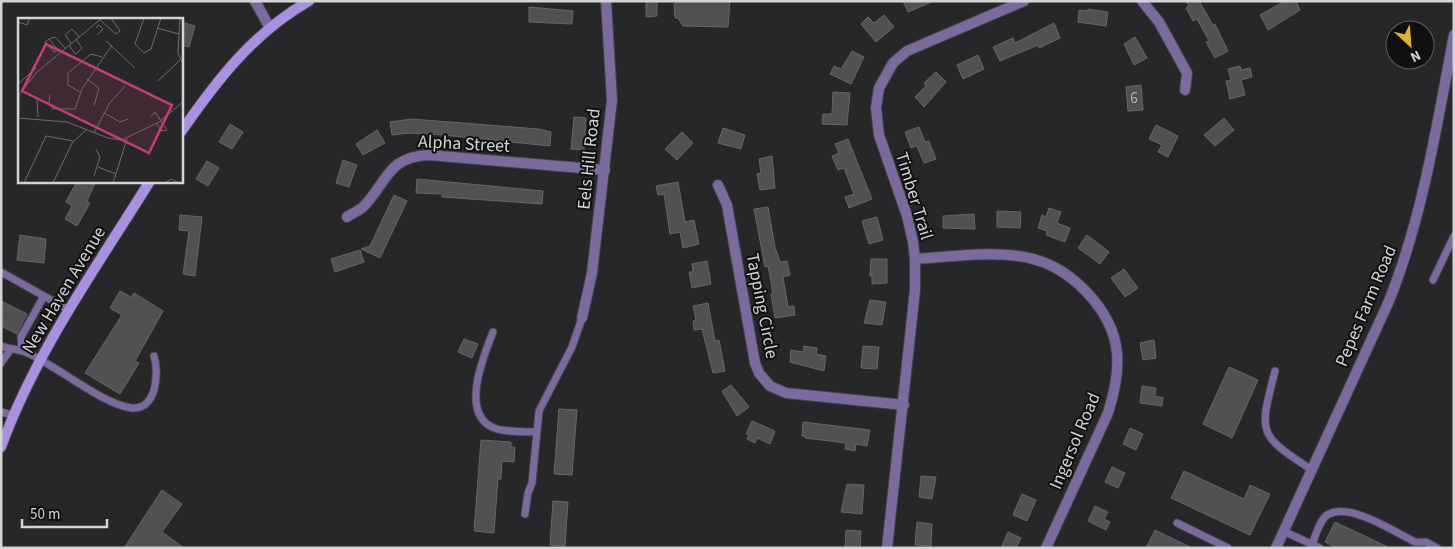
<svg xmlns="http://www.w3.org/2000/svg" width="1455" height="549" font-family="'Source Sans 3',sans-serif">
<rect width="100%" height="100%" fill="#272729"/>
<!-- building -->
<path fill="#515153" stroke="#666668" d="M646 1H657V16L646 17Z
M679 1H730L728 27 683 26 678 18H675L674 4Z
M903 1H934L908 12Z
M1186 1H1199L1213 25 1215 24 1228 51 1215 58 1206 42 1209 41 1197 19 1193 21 1186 8 1189 6Z
M1285 1H1296L1300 10 1268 30 1260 15Z
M529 7 573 11 572 24 529 22Z
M1088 9 1108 12 1106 26 1078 22 1079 10 1088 11Z
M884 15 894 27 876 42 861 24 868 17 874 23Z
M181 22 195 26 189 47 181 45Z
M1054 23 1060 38 1039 48 1038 45 1000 61 993 47 1013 38 1015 43Z
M1135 37 1147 58 1134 65 1124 44Z
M852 51 864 57 851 84 830 74 834 66 841 69Z
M978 55 984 69 963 79 957 65Z
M1240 66 1241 70 1250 68 1252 77 1241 80 1245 95 1230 99 1226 81 1231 80 1228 69Z
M936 72 946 82 924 107 915 97 926 86 924 83Z
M1141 85 1143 110 1128 111 1126 87Z
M833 92 850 93 847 125 822 124 823 114H832Z
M574 117 586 118 584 150 571 149Z
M1224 118 1234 130 1215 146 1204 135Z
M412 119 538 129 551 132 550 146 443 135 409 133 392 135 390 122Z
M230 124 243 132 232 149 219 142Z
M1156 125 1178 136 1168 157 1158 152 1162 145 1149 139Z
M919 127 925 142 929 141 936 159 924 163 917 146 911 148 905 132Z
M723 128 745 135 741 149 718 143Z
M377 130 385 143 363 155 356 144Z
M682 132 693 143 677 160 665 149Z
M848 139 872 199 849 208 845 197 854 194 844 168 838 170 832 156 839 153 835 144Z
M772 156 775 188 760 190 757 174 761 173 759 159Z
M343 160 357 165 349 187 336 183Z
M207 161 219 168 208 186 196 179Z
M417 179 543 191 542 204 442 197V194L416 193Z
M77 181H96L87 201 90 203 77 226 65 219 72 206 66 202Z
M678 182 685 222 694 220 699 244 683 248 680 232 670 234 664 194 658 195 656 186Z
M394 195 407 201 380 258 361 249 370 246Z
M768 207 775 247 780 262 787 261 790 275 783 277 788 307 794 306 795 315 775 318 771 294 773 293 768 266 765 267 754 209Z
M1049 208 1061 212 1057 223 1070 228 1065 242 1046 235 1047 231 1038 228 1042 215 1046 217Z
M997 211 1021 212 1020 228 997 227Z
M974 214 975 229 943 228V216Z
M180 215 202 217 195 276 183 274 189 231 179 230Z
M877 217 883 240 869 244 862 221Z
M20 235 46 239 44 263 17 260Z
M1087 235 1109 252 1100 264 1078 248Z
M360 250 364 262 335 272 331 259Z
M871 259H887V283L872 284V276H870Z
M707 261 711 284 692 288 689 272H693L692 264Z
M1124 269 1138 288 1125 297 1111 278Z
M120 291 131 297 134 293 163 311 135 361 139 363 120 394 85 373 122 315 110 308Z
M870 300 886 302 882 325 864 323Z
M1 301 27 314 17 334 1 326Z
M708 303 715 341 719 340 725 371 713 373 702 329 694 330 693 321 696 320 693 306Z
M464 339 478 344 472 358 458 352Z
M1154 340 1156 358 1143 360 1140 343Z
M804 346 817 348 816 354 826 356 824 371 790 362 791 350 803 352Z
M863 346 879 347 877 369 861 368Z
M1229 367 1258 380 1232 438 1203 424Z
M731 385 749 407 737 416 722 391Z
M1142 386 1156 388 1155 396 1163 398 1162 406 1140 403Z
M559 409 577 410 572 475 554 474Z
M752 421 775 431 770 444 757 438 755 443 747 439 749 435 746 434Z
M803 422 870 430 867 446 856 444 855 451 845 449 846 443 805 438V436H802Z
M1130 428 1143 434 1136 450 1123 444Z
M481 440 511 442V447H515L514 462 502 461 501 479H498L494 533 474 531Z
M1112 467 1125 473 1118 488 1105 482Z
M1184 471 1244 499 1250 485 1270 494 1250 535 1171 498Z
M921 476 936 477 932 499 919 497Z
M847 484 864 485 862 514 841 512Z
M162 490 182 504 162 532 184 548H124Z
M1022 494 1036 500 1027 521 1013 515Z
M553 501 568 502 565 546 550 545Z
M1095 506 1108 512 1104 519 1110 522 1106 530 1088 521Z
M917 522 932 524 931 546 915 545Z
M1335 522 1390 548H1337L1325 542Z
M846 530 861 531 860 548H845Z
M1155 530 1192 548H1146Z
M1008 532 1021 538 1016 548H1001Z"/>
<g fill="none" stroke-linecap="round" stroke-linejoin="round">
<!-- service casing -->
<g stroke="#434345" stroke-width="9">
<path id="service" d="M1 272 69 310
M1433 280 1454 236
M493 332C484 355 459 414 494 428 507 433 523 431 537 432
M1 346C9 349 16 349 23 351 54 363 102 405 132 408 157 410 159 372 154 356
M22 351 21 337 44 296
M1 363 11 349
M1275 371C1259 434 1257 434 1312 470
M1 412 13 415
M525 514 528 493 532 483 539 411 572 347 582 318
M1177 523 1228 548
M1283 531 1320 548
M1312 544C1316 535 1320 518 1329 514 1351 503 1395 532 1415 542H1426L1437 548"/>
</g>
<!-- minor casing -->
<g stroke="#434345" stroke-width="12">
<path id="minor" d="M1142 1 1159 22 1187 73 1185 90
M718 185 727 205 755 363 759 373 770 386 786 393 904 405
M347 217C353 213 360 210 364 206 388 181 387 157 429 155L605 170
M915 259C950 257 996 250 1029 258 1071 267 1113 310 1117 353 1119 374 1114 394 1108 413L1046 548
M582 318 592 273 612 100 606 1
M887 548 915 290V259L913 242 907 216 879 135 876 108 879 88 893 63 907 51 1024 1"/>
</g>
<!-- tertiary casing -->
<g stroke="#434345" stroke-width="12">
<path id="tertiary" d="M255 1 270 28
M1276 548 1389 301C1423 216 1437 124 1454 35"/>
</g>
<!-- secondary casing -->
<g stroke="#434345" stroke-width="12">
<path id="secondary" d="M181 132C217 80 253 33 309 1
M1 447C36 351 96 268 150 181"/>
</g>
<!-- service -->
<use href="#service" stroke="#7a6a9d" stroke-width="7"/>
<!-- minor -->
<use href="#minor" stroke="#7a6a9d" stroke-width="10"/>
<!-- tertiary -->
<use href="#tertiary" stroke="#7a6a9d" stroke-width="10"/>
<!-- secondary -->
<use href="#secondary" stroke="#aa90e0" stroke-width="10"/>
</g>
<g text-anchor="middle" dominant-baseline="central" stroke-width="4" stroke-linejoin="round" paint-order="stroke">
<!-- number labels -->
<g font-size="15" fill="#b3b2b4">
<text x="1134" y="98">6</text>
</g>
<!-- street labels -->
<g font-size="18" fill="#d4d3d5" stroke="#101011">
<text transform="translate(464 144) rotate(3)">Alpha Street</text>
<text transform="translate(589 159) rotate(-84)">Eels Hill Road</text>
<text transform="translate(914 196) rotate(73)">Timber Trail</text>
<text transform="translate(64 290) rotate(-59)">New Haven Avenue</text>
<text transform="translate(762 306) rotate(79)">Tapping Circle</text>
<text transform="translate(1366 306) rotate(-67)">Pepes Farm Road</text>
<text transform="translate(1075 441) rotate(-67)">Ingersol Road</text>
</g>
</g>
<!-- overview -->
<g transform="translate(18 18)">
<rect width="165" height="165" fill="#272729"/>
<path fill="none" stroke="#6c6c6e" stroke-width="1" d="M126 0 117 26 126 35 133 31 143 0M162 0 160 35 165 46M82 2 98 16 102 13 93 0M0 4 9 7 12 0M78 10 81 7 85 11 79 17M139 10 161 16M31 21 37 19 47 30M88 23 117 50M53 25 47 17 54 11 61 19M51 27 57 36 59 35 64 30 58 21M40 32 36 34 27 24 31 21 42 34M69 61 81 70 76 88M140 63 162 42M0 66 18 50M62 74 50 67V55L73 36 84 39M32 77 31 85 35 91H57L64 71 94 27M19 81 20 99M86 95 102 104 110 101M133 98 137 94 149 112 144 113 138 105M1 99V77L18 55 84 0M0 100 49 104 90 120 104 122 141 104 165 84M76 115 91 86 107 68M80 149 98 156M76 158 82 139 78 131M6 165 28 118 55 123M35 165 54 125 69 111M95 165 109 121M147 165 153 161 161 165"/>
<path fill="#c63d73" fill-opacity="0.15" stroke="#c63d73" stroke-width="2.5" d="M28 26 154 87 131 135 4 73Z"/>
<rect width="165" height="165" fill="none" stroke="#d4d3d5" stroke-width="2.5"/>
</g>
<!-- border -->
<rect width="1455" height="549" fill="none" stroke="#d4d3d5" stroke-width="5"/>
<!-- north arrow -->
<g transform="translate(1410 45) rotate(154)"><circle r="24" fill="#101011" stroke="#5e5e5f"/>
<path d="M0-4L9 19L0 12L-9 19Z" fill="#ddb133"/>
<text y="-8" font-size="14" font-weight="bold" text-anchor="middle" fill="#d4d3d5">N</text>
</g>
<!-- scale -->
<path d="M22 519v8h85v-8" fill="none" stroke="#d4d3d5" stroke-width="2.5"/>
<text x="30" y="519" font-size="15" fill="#d4d3d5" stroke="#101011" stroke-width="4" paint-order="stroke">50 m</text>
</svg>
